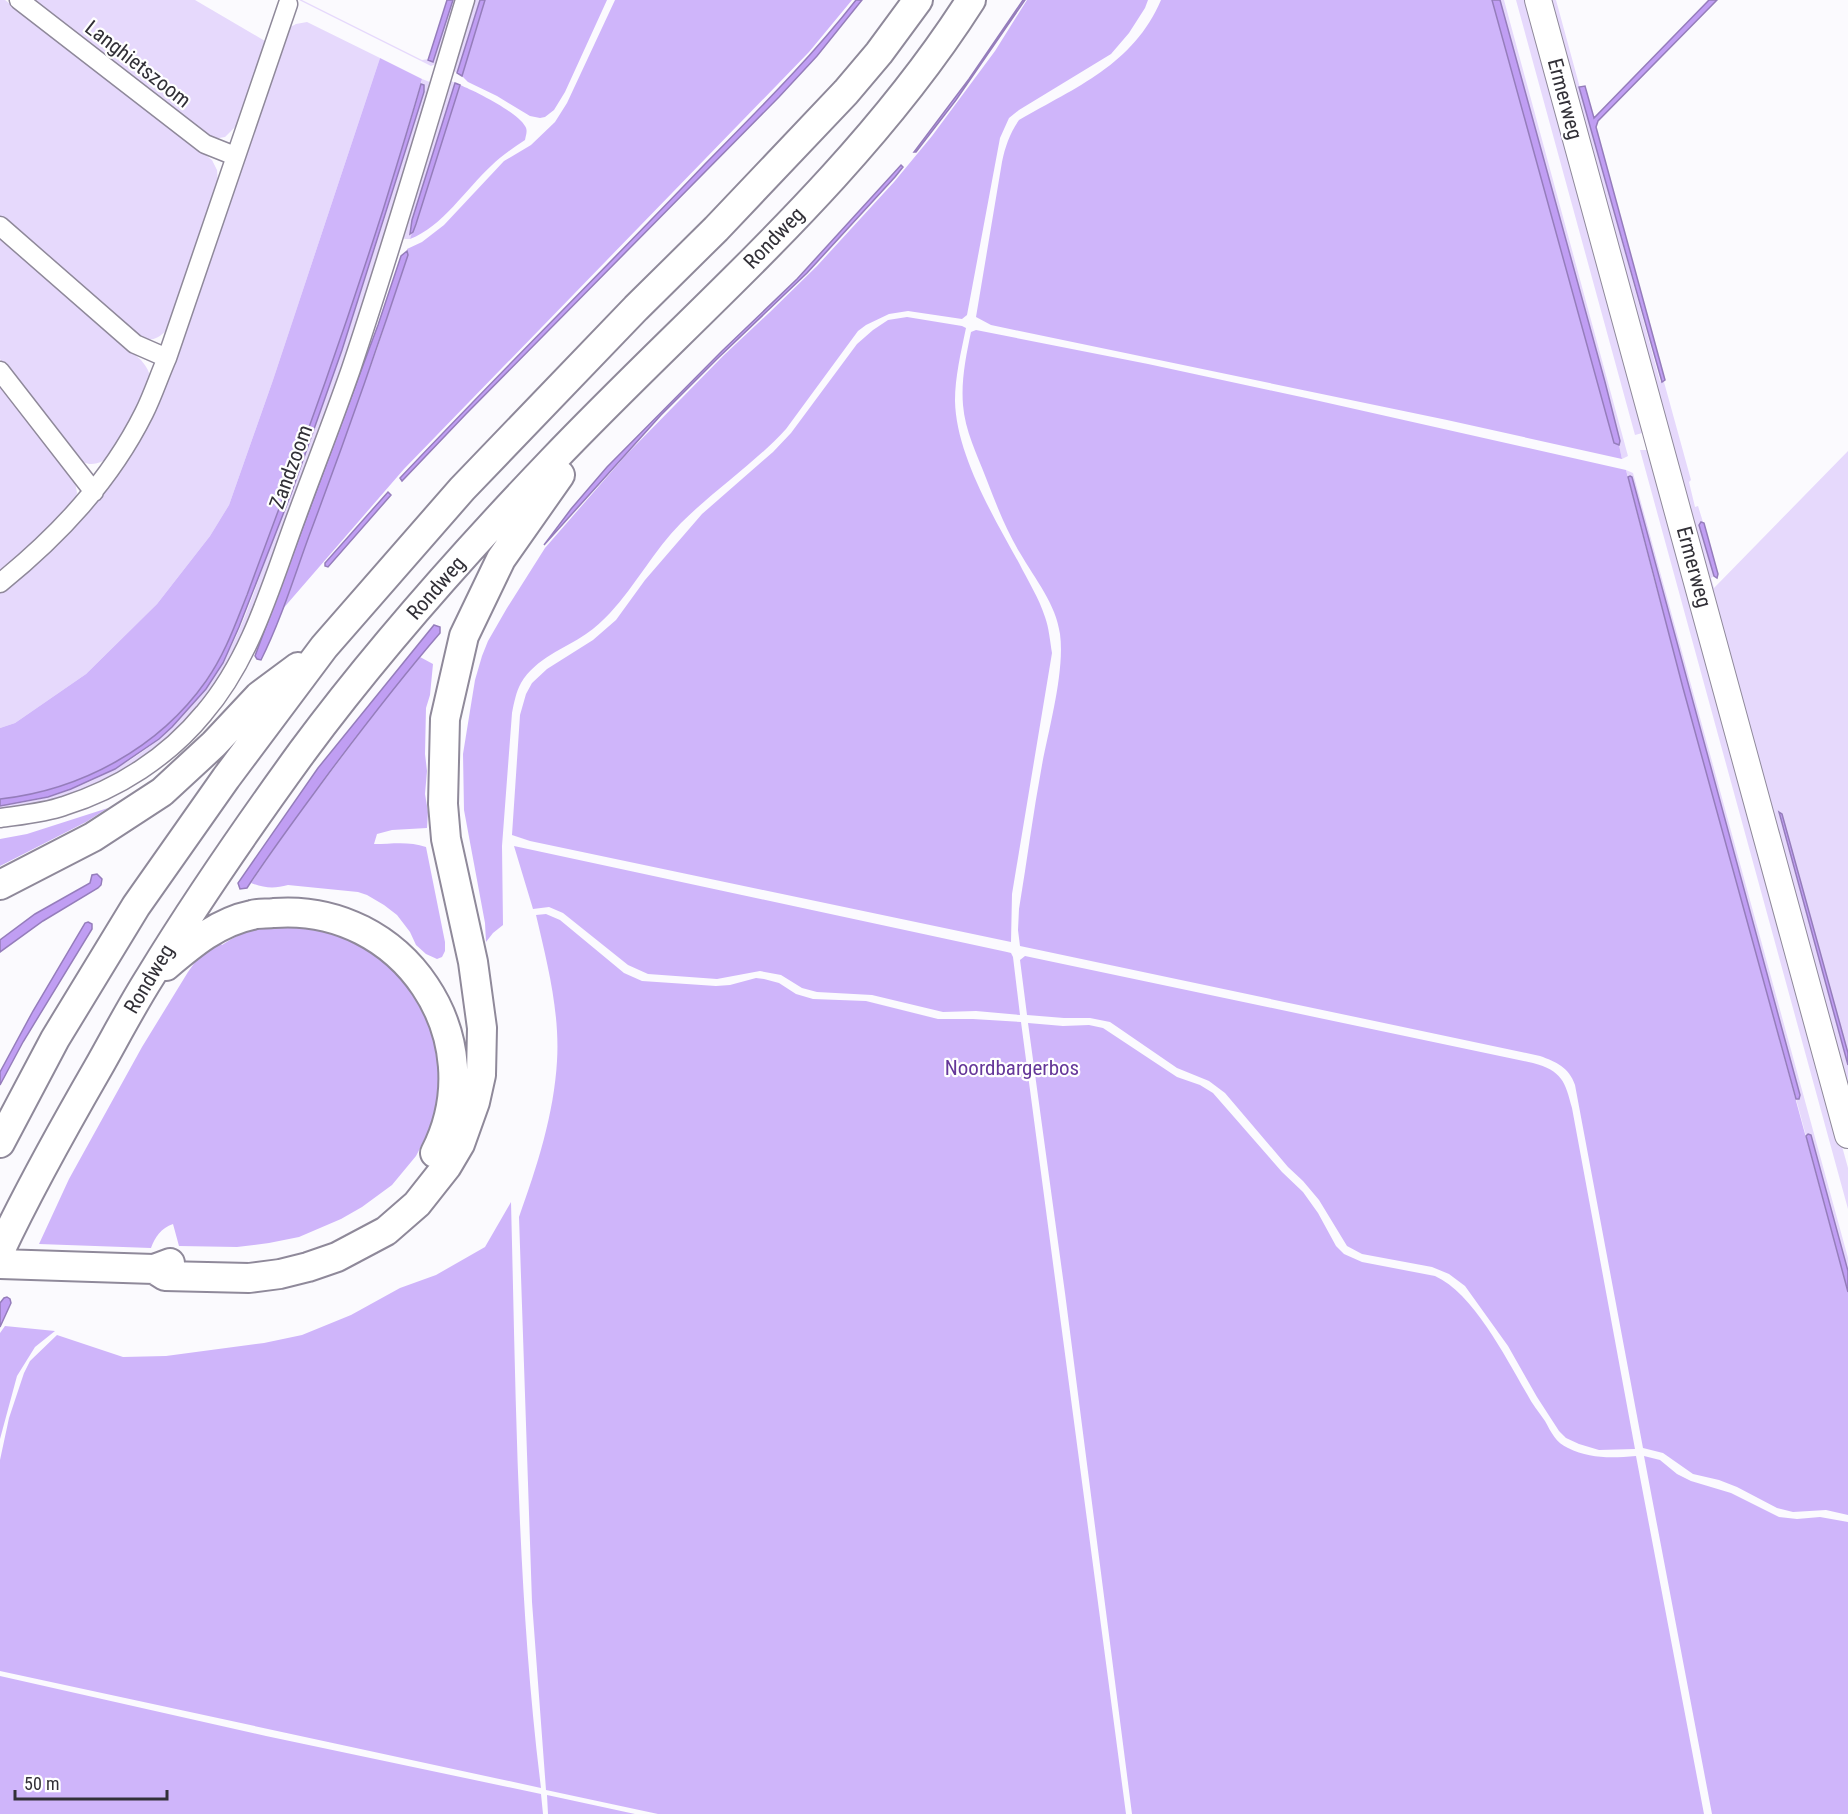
<svg xmlns="http://www.w3.org/2000/svg" width="1848" height="1814" font-family="'Roboto Condensed',sans-serif">
<rect width="100%" height="100%" fill="#fbfafe"/>
<!-- green -->
<path fill="#e6d9fc" d="M0 0H5L212 160 217 170 218 184 167 330C150 347 141 338 125 327L0 217Z
M29 0H195L265 41 238 124 225 137 214 139 208 138Z
M299 0H302L422 60 429 59 433 62 453 0H461L442 61 431 66Z
M471 0H480L457 73 450 68Z
M1500 0H1504L1628 456 1622 459 1605 382Z
M1516 0H1527L1646 432 1635 435Z
M1547 0H1556L1660 381 1664 382 1691 480 1689 482 1695 507 1698 506 1703 522H1700L1699 525 1714 576 1711 578 1714 588 1848 451V1053L1782 814H1779L1848 1065V1093Z
M307 22 380 58 273 380 229 505 210 536 157 604 86 674 15 723 0 728V590L118 471 285 30 296 24Z
M422 79 435 84 353 346 240 646 210 697 163 747 90 791 0 813V806C16 803 33 801 49 797 92 784 142 758 174 725 192 707 208 687 221 665 247 622 260 572 278 526 315 432 347 336 378 239 394 190 408 141 424 92V85L421 84Z
M447 79 455 83 410 230V234H412L410 239H405L400 237Z
M0 237 141 360C145 365 149 370 150 377 150 392 118 441 109 457 97 466 86 467 75 456L0 359Z
M0 383 75 481 77 493 73 505 0 573Z
M1640 450H1648L1652 455 1848 1168V1209Z
M1626 470 1633 473 1848 1258V1271L1811 1135 1806 1136 1796 1099H1798L1800 1095 1782 1029 1632 477H1628Z"/>
<!-- forest -->
<path fill="#cfb5fa" d="M485 0H607L565 92 554 110 545 117 540 118 530 116 497 96 468 82 462 76Z
M615 0H852L809 52 404 469 281 611 377 349 408 255 407 249 422 242 444 225 504 161 531 145 555 122 567 103Z
M1027 0H1148L1145 8 1129 33 1111 54 1019 110 1009 118 1000 138 967 315 962 319 908 311 889 314 866 325 858 331 786 429C754 464 714 490 681 523 654 550 636 585 610 613 603 620 595 628 586 634 564 649 536 658 521 683 516 692 514 703 512 713L502 846 503 925 493 933 486 942 485 923 464 810 463 754 475 680 482 656 488 641 507 608 545 548 626 455 723 356 770 312 817 266 894 182 932 136 995 51Z
M1161 0H1492L1614 443 1619 445 1622 459 1447 420 991 325 976 317 1002 162C1005 147 1010 133 1019 120 1076 87 1133 65 1161 0Z
M380 58 422 79C401 150 381 221 357 292 332 366 305 440 277 514 267 541 257 568 247 594 235 624 225 654 206 680 159 748 81 790 0 799V728L15 723 86 674 157 604 210 536 229 505 273 380Z
M460 85C475 91 517 112 525 126 528 130 526 135 525 140 513 148 501 156 491 166 466 189 442 227 410 239Z
M907 317 962 326 966 328C961 352 955 377 955 401 956 454 994 518 1019 563 1028 581 1039 598 1045 617 1049 628 1050 641 1052 653L1012 894 1011 942 530 841 512 835 520 715 526 694 532 683 547 669 593 640 616 620 645 580 702 514 773 452 791 433 857 344 873 330 888 320Z
M976 330 1148 364 1306 398 1626 470 1654 579 1848 1292V1515L1826 1510 1793 1512 1777 1508 1737 1487 1719 1480 1693 1474 1663 1453 1643 1448 1575 1085C1569 1067 1556 1062 1540 1056L1020 946 1018 930 1019 909C1027 861 1033 813 1042 765 1049 728 1065 671 1060 634 1056 604 1035 579 1020 553 1006 530 996 504 986 478 977 454 965 431 963 405 961 380 966 356 971 332Z
M420 657 433 664 430 695 426 708 425 754 427 771 425 794 428 812 427 828 392 830 377 834 374 844C392 844 409 841 426 847L445 942V951L442 957 437 959 426 954 416 945 410 932 397 915 384 905 367 895 358 892 288 885C274 889 264 888 251 883L290 826 393 689Z
M108 808 86 822 0 866V839L27 834Z
M514 846 1007 952 1011 953 1013 957 1020 1015 976 1011 943 1012 872 995 817 992 802 988 781 975 760 971 717 979 648 974 628 965 563 913 549 907 533 909Z
M546 914 560 920 624 973 642 981 716 986 730 985 756 978 764 979 779 983 796 994 813 999 866 1001 938 1019H973L1021 1022 1126 1814H658L546 1790 532 1602 519 1217C537 1167 554 1114 557 1061 560 1012 547 962 536 915Z
M306 924 367 946 404 978 432 1021 440 1069 437 1109 432 1125 416 1156 392 1185 362 1207 341 1219 299 1237 269 1243 237 1247 179 1246 173 1224C161 1228 155 1237 151 1248L39 1244 69 1179 142 1047 188 972 200 955 219 942 222 945C253 924 270 926 306 924Z
M1025 956 1533 1063C1562 1071 1565 1081 1572 1108L1635 1449 1599 1450 1579 1444 1566 1438 1559 1431 1537 1397 1508 1346 1465 1286 1449 1274 1432 1267 1362 1254 1347 1246 1319 1200 1303 1181 1288 1167 1225 1093 1209 1081 1177 1068 1110 1022 1090 1018H1064L1027 1015 1020 960Z
M1028 1023 1063 1026 1089 1025 1103 1028 1177 1077 1200 1085 1213 1093 1282 1172 1303 1192 1318 1213 1336 1246 1344 1254 1362 1262 1435 1276C1473 1293 1506 1358 1527 1394 1532 1404 1539 1412 1545 1421 1551 1432 1556 1443 1568 1448 1590 1459 1612 1458 1636 1456L1704 1814H1132L1065 1293Z
M511 1202C516 1397 517 1595 541 1788L0 1671V1460L9 1418 24 1373 30 1361 57 1335 123 1357 166 1356 264 1343 302 1335 351 1315 400 1288 436 1275 485 1247Z
M5 1326 55 1331 35 1347 17 1376 0 1439V1333Z
M1644 1456 1660 1460 1677 1474 1691 1481 1731 1493 1779 1517 1797 1519 1820 1517 1848 1522V1814H1712Z
M0 1676 266 1736 541 1794 543 1814H0Z
M547 1795 635 1814H548Z"/>
<!-- water -->
<path fill="#c09ef3" stroke="#957dbb" stroke-width="1.5" d="M447 0H453L433 62 428 60Z
M480 0H485L462 76 457 73Z
M856 0H862L817 56 779 97 466 414 402 481 400 478C500 372 604 270 705 164 758 110 809 60 856 0Z
M1023 0H1025L956 100 916 152H914L969 79Z
M1492 0H1500L1605 382 1620 441 1619 445 1614 443Z
M1709 0H1717L1598 121 1596 127 1665 380 1662 382 1579 87 1585 86 1594 118Z
M455 83 460 85 416 224 413 232 410 234 412 220Z
M421 84 424 85V92L342 350 291 494 239 627 223 663 206 689 172 727 159 739 115 769 71 789 48 797 0 806V799C81 790 159 748 206 681 225 654 235 625 247 595 258 565 269 535 280 506 317 408 351 310 383 210 396 168 409 126 421 84Z
M901 165 903 167 895 177 807 273 717 359 661 415 544 545 571 509 607 467 722 351 797 279Z
M407 251 408 255C377 349 344 443 309 536 294 577 281 620 261 660L257 659 255 656 378 325 401 256Z
M1630 476 1632 477 1782 1029 1800 1095 1799 1099H1796L1683 688 1628 477Z
M388 492 391 495 328 567 325 566V563Z
M1701 522 1704 523 1718 574 1717 578 1714 576 1699 525Z
M434 625 440 627V633C401 678 365 725 329 773 301 811 273 848 247 888L240 889 238 883 318 768Z
M1779 812 1782 814 1848 1053V1065Z
M97 874 102 879 101 885 98 888 43 921 0 952V940L35 914 90 883 92 875Z
M88 922 92 924V929L23 1042 0 1085V1072L33 1011 85 923Z
M1808 1134 1811 1135 1848 1271V1292L1806 1136Z
M7 1297 10 1299 11 1303 0 1327V1303L4 1298Z"/>
<g fill="none" stroke-linecap="round" stroke-linejoin="round">
<!-- street casing -->
<g stroke="#8f899a" stroke-width="21">
<path id="street" d="M19 0 205 144 235 156
M0 226 135 344 167 358
M0 371 94 492
M0 583C59 535 110 481 144 413 153 395 159 376 167 358L288 4
M0 818C21 815 44 813 64 806 118 789 168 757 204 713 252 657 272 582 297 515 315 466 334 418 351 369 392 247 428 123 465 0"/>
</g>
<!-- secondary casing -->
<g stroke="#8f899a" stroke-width="28">
<path id="secondary" d="M1538 0 1848 1135"/>
</g>
<!-- primary casing -->
<g stroke="#8f899a" stroke-width="32">
<path id="primary" d="M0 885 93 837 162 792 214 744 259 696 298 667
M166 966C192 944 218 922 252 915 259 913 267 914 274 913 403 903 494 1038 435 1153
M0 1143 55 1039 136 906 226 778 324 647 462 489 636 308 716 229 846 92 879 53 918 0
M0 1251C29 1189 64 1127 98 1068 115 1038 131 1007 150 977 197 900 249 825 302 752 378 649 464 553 552 461 695 311 859 176 971 0
M0 1264 154 1269 170 1263
M154 1269 165 1276 249 1278 280 1274 308 1267 337 1257 386 1231 417 1204 447 1166 460 1144 475 1102 481 1075 482 1028 473 962 446 839 443 804 445 719 464 636 501 559 560 475"/>
</g>
<!-- street -->
<use href="#street" stroke="#fff" stroke-width="18"/>
<!-- secondary -->
<use href="#secondary" stroke="#fff" stroke-width="26"/>
<!-- primary -->
<use href="#primary" stroke="#fff" stroke-width="28"/>
</g>
<g text-anchor="middle" dominant-baseline="central" stroke-width="4.5" stroke-linejoin="round" paint-order="stroke">
<!-- street labels -->
<g font-size="21" fill="#323037" stroke="#fff">
<text transform="translate(138 64) rotate(38)">Langhietszoom</text>
<text transform="translate(1565 99) rotate(75)">Ermerweg</text>
<text transform="translate(774 238) rotate(-46)">Rondweg</text>
<text transform="translate(291 467) rotate(-70)">Zandzoom</text>
<text transform="translate(1694 567) rotate(75)">Ermerweg</text>
<text transform="translate(436 588) rotate(-49)">Rondweg</text>
<text transform="translate(149 979) rotate(-59)">Rondweg</text>
</g>
<!-- park labels -->
<g font-size="21" fill="#653799" stroke="#fff">
<text x="1012" y="1068">Noordbargerbos</text>
</g>
</g>
<!-- scale -->
<path d="M15 1790v9h152v-9" fill="none" stroke="#323037" stroke-width="3"/>
<text x="24" y="1790" font-size="18" fill="#323037" stroke="#ffffff" stroke-width="4.5" paint-order="stroke">50 m</text>
</svg>
